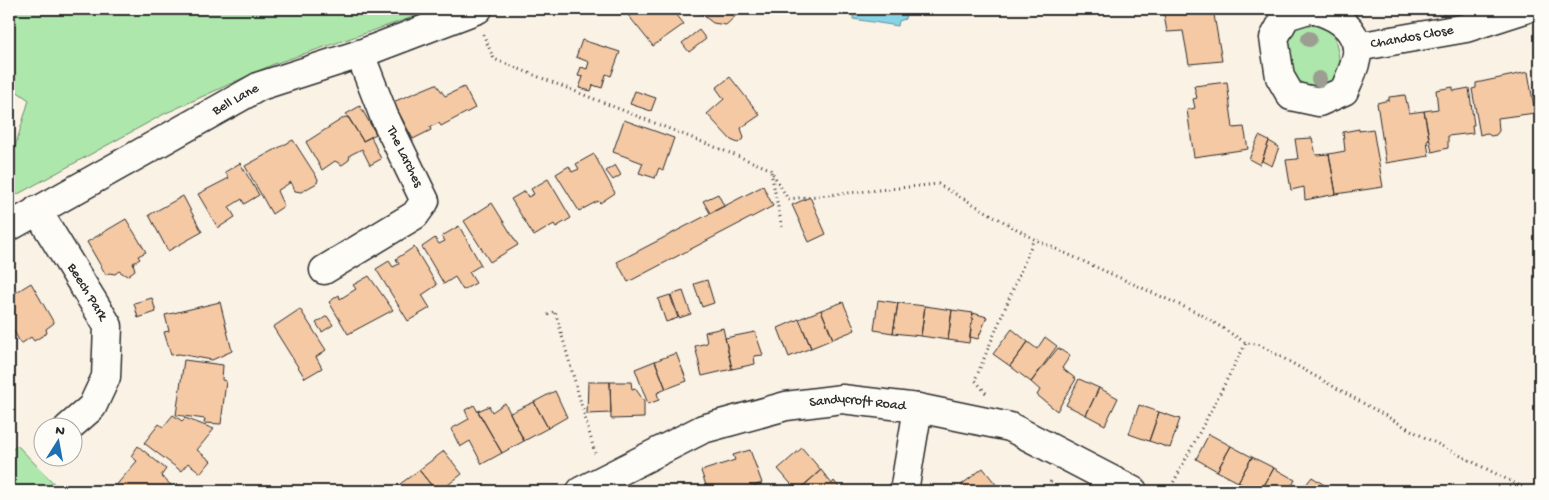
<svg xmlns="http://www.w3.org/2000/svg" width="1549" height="500" font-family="'Gochi Hand',sans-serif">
<rect width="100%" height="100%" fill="#fbf2e6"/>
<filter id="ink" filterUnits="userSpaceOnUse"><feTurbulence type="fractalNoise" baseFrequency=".02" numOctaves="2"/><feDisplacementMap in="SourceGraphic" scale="10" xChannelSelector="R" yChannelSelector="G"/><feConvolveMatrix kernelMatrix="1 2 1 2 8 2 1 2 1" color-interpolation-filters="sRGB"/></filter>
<g filter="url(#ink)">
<!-- green -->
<path fill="#ade7ab" stroke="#6c896b" d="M9 9H437L274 64 164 114 9 199V167L29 100 9 86Z
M1318 19 1333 28 1342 72 1331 88 1304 90 1291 79 1284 37 1291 24Z
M17 445 61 491H9V453Z"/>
<!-- water -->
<path fill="#87d4e6" stroke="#62909b" d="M854 9H900V12L906 14 905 19 899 21 898 26 853 19Z"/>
<!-- building -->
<path fill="#f5c9a4" stroke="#2b2b2b" d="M636 9H672L684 24 653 46 628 15Z
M695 9H743L726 25 713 23Z
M1163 9H1213L1222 61 1189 64 1183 31 1167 32Z
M1443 9H1459L1460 15 1444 17Z
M699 30 706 39 689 52 682 43Z
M582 40 620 52 611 76 606 74 602 88 593 85 591 91 579 88 583 77 578 76 581 67 587 69 589 62 576 57Z
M1528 72 1535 113 1498 118 1499 131 1496 135 1491 136 1486 133 1480 135 1472 89 1476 88V83Z
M730 77 760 115 741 128 744 138 738 143 731 140 707 114 724 99 716 88Z
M1227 82 1233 128 1244 127 1248 149 1194 157 1187 110 1195 108 1193 99 1197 98 1194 86Z
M436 84 445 96 464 87 475 108 441 126 439 123 430 127 431 130 413 139 393 102Z
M1453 87V91L1469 88 1474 125H1472L1473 133 1448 136V148L1432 152 1424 111 1438 109 1436 90Z
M635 91 656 98 651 111 630 104Z
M1405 95 1409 113 1424 111 1429 140H1427L1429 156 1386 163 1377 103 1389 100V97Z
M360 106 376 134 363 141 346 114Z
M345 117 349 118 363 141 371 137 381 159 370 165 362 149 350 155 349 160 342 165 335 161 322 170 306 142Z
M624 120 674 138 663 170 659 168 655 178 639 173 643 163 613 152Z
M1359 129V131L1373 129 1383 187 1336 194 1329 154 1345 151 1343 132Z
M1259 136 1269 141 1260 165 1249 159Z
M1312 138 1316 155 1329 154 1336 194 1305 200 1304 187 1291 190 1286 160 1298 159 1295 139Z
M293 140 318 179 317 183 301 192 295 191 291 182 277 191 284 206 272 214 245 166Z
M1269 141 1279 147 1272 166 1262 161Z
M594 154 615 193 600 203 598 201 579 211 556 174 569 166 572 172 579 169 576 164Z
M240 163 259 195 244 204 242 199 229 207 235 217 218 228 198 194 229 178 225 172Z
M615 165 621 175 613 180 606 171Z
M548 179 571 218 556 227 554 224 534 236 511 199 525 191 528 197 534 194 531 189Z
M763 186 773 206 628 282 617 262Z
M718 194 724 206 710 213 703 201Z
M183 196 202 232 168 251 149 215Z
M810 197 826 234 809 242 792 205Z
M492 203 518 245 490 262 464 221Z
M126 219 146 252 138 256 140 259 133 263 135 270 127 276 119 271 115 274 109 273 106 275 87 242Z
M459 226 481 265 469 272 476 283 463 290 455 277 444 284 422 247 435 238 439 244 445 241 442 236Z
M414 247 437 285 422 295 430 308 408 321 376 269 389 261 393 267 399 264 396 259Z
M369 276 393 310 348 334 329 302 339 295 340 299 356 289 353 285Z
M707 280 714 303 702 307 694 284Z
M31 283 54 323 46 329 47 333 34 341 31 337 21 344 9 322V302L12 300 10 296Z
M683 291 691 314 679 318 671 295Z
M670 295 678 318 666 322 658 299Z
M152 298 156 312 138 318 134 303Z
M878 300 898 303 893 333 874 330Z
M220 302 232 351 212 360 179 354 171 355 164 332 169 331 165 315Z
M843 302 855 330 833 339 821 310Z
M898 303 925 306 921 336 893 333Z
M925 306 952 310 948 340 921 336Z
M300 309 326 350 316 357 322 368 305 378 273 327Z
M821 310 833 339 811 348 799 319Z
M952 310 973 313 969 343 948 340Z
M973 313 987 317 978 339 970 337Z
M327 316 333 325 322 332 316 323Z
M799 319 811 348 789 357 778 328Z
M723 328 732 369 702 376 695 346 707 343 705 332Z
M1012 329 1028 342 1010 366 993 354Z
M755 332 763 355 754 356 755 364 732 369 725 338Z
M1045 337 1057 346 1031 382 1010 366 1028 342 1037 349Z
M1058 348 1070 356 1062 368 1076 379 1057 411 1037 395 1040 390 1031 382Z
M676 353 687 381 666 389 655 361Z
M184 360 223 365 222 380 226 381 221 424 204 423 205 419 176 415Z
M655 361 666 389 657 393 659 400 648 404 635 369Z
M1079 379 1099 388 1086 415 1066 405Z
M588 382H610L611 413 587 414Z
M610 382H631L632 389 635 388 644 401V418L611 419Z
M1099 388 1118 398 1105 425 1086 415Z
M555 391 567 417 548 428 534 402Z
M534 402 548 428 524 441 510 413Z
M505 403 524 441 502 453 478 411 489 406 492 412Z
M474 405 502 453 482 464 470 441 460 447 451 429 469 419 465 410Z
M1139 405 1159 412 1149 441 1129 434Z
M1159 412 1180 419 1170 448 1149 441Z
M173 415 182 421 185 418 214 429 197 450 211 461 201 473 188 463 181 471 144 443 159 424 163 427Z
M1209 434 1231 446 1217 471 1196 459Z
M138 446 166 469 161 476 171 485 166 491H116L113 489 137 461 131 456Z
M1231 446 1252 457 1238 482 1217 471Z
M802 448 821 470 797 491 778 469Z
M750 450 762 483 740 491H708L701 471 735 460 733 455Z
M444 451 462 474 440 491H436L419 470Z
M1252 457 1274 468 1261 491H1255L1238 482Z
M983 468 1001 491H967L961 485Z
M1274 468 1295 480 1289 491H1261Z
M419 470 436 491H393L392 490Z
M821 470 832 484 834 481 842 491H798Z
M1312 477 1329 488 1327 491H1301Z"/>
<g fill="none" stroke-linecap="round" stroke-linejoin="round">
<!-- minor casing -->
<g stroke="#2b2b2b" stroke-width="31">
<g id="minor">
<path d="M1309 9 1286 16 1274 38 1280 77 1291 96 1319 102 1344 91C1349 79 1359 60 1357 47 1353 24 1332 14 1312 9"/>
<path id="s1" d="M1357 47 1466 28 1525 9"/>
<path id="s2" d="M37 210 108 326 106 377 92 407 68 428"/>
<path id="s3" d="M9 227 260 86 360 54 478 9"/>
<path d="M324 270 415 215 425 201 384 116 360 54"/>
<path id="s4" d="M581 491 703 429 786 406 842 399 918 408 1010 427 1133 491"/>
<path d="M904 491 918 408"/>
</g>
</g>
<!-- path -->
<path stroke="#2b2b2b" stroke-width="3" stroke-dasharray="1 4" stroke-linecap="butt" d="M483 34 494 59 770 169 788 199 938 184 1034 239 1202 315 1246 343 1258 344 1418 434 1526 489 1525 491
M771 172 782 227
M548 315 555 311 595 453
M986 393 975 380 1034 239
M1046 491 1052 479
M1169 491 1246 343"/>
<!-- minor -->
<use href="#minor" stroke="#fdfcf7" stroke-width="28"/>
</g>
<!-- trees -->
<g fill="#9b9e91">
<circle cx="1309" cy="39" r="8"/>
<circle cx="1319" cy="79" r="8"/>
</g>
</g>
<g text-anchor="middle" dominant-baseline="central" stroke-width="4.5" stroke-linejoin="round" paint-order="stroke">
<!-- street labels -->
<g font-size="14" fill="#2b2b2b" stroke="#fdfcf7">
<text stroke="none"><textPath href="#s1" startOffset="56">Chandos Close</textPath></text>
<text stroke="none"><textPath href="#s3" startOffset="260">Bell Lane</textPath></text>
<text transform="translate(404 157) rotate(64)">The Larches</text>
<text stroke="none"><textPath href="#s2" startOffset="96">Beech Park</textPath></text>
<text stroke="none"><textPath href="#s4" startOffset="295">Sandycroft Road</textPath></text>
</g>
</g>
<!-- margin -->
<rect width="1549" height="500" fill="none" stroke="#fdfcf7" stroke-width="30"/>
<rect x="15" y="15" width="1519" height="470" fill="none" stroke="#2b2b2b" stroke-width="2" filter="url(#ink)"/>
<!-- north arrow -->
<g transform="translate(58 442) rotate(11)"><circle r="24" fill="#fdfcf7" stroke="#a9a8a5"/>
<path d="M0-4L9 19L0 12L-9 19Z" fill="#1f6fb2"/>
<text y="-8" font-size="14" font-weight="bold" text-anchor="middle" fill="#2b2b2b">N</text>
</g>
</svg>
